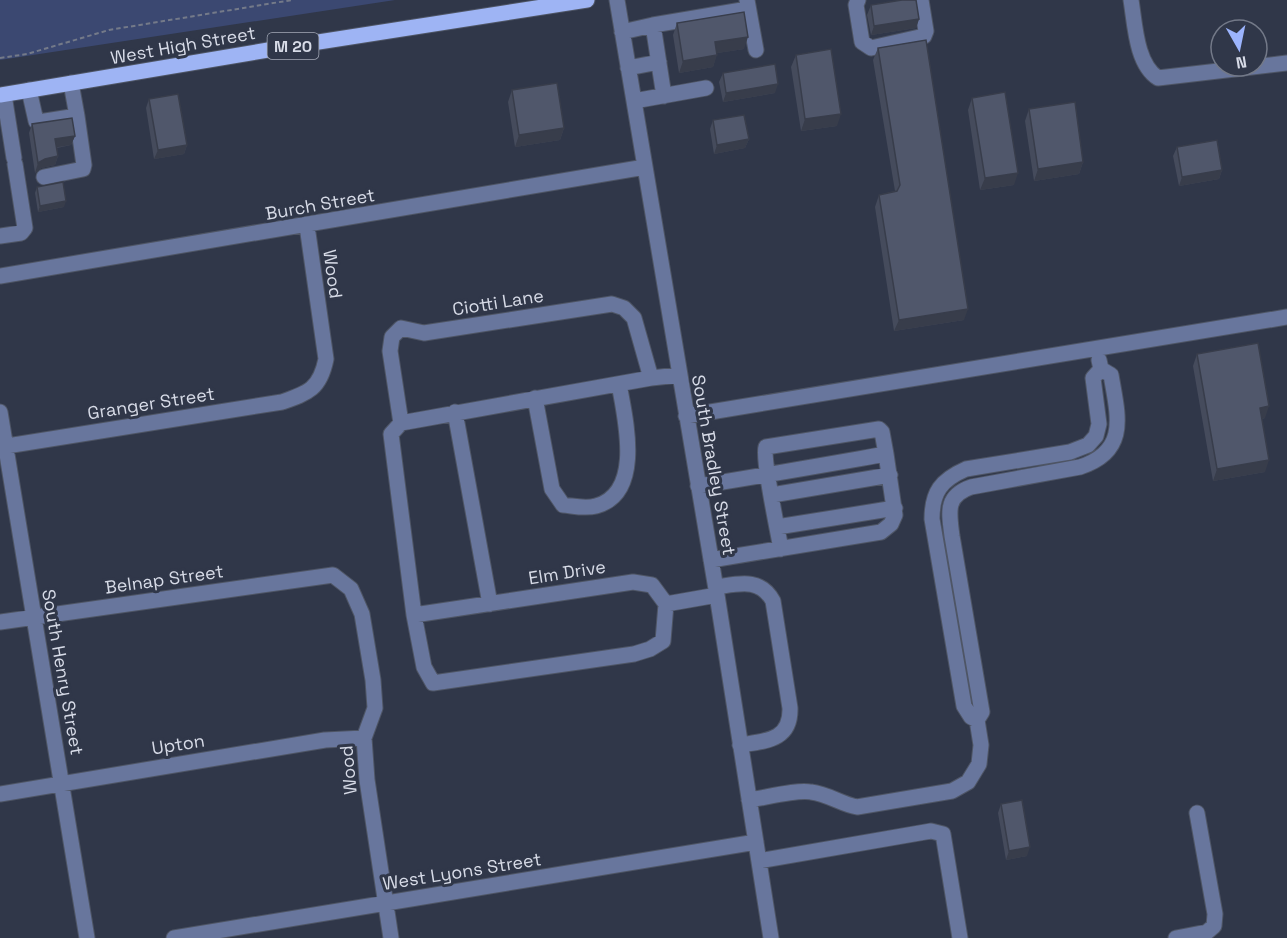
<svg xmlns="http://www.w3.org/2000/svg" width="1287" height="938" font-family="'Space Grotesk',sans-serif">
<rect width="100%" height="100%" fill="#303749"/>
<!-- green -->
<path fill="#3b4871" d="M0 0H395L0 60Z"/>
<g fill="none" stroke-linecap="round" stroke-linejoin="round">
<!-- minor casing -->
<g stroke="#4e5565" stroke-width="17">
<path id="minor" d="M617 0 717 595 771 938
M747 0 756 50
M858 0 856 5 862 42 871 48 924 36 926 31 921 0
M1131 0C1135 24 1136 64 1158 78L1287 63
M622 32 653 25
M628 68 659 62
M29 90 36 121 39 122 77 116 71 83
M4 95 14 158
M664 96 653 25 748 9
M634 101 706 88
M44 177 83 169 84 165 77 116
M0 236 21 233 25 228 15 164
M0 276 645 167
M535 398 552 489 563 505C574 506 585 509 596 506 644 493 625 418 619 384
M0 412 87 938
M455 412 490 604
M686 416 1287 317
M401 423 390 351 392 337 401 328 424 333 612 304 624 308 634 318 651 378
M0 447 282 402C308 393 320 389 326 359L307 226
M698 486C761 476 823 465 886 454L882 432 879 429 766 447C762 457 778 532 781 549
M772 495 890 475
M777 527 895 508
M711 560 881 532 891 524 895 515 886 454
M716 587C738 584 760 577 773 601L790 708C791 741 765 741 740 745
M666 604 663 641 650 649 634 654 433 683 424 667 414 615 391 434 401 423 651 378 679 375
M414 615 633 582 652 585 666 604 717 595
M0 622 333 575 351 589 362 614 373 680 375 708 364 738 367 780 391 938
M977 720 971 717 964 706 932 519C932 492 941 480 966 469L1070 452 1088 445 1096 436 1099 424 1093 378 1101 369 1099 360
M0 794 325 740 364 738
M749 800C765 798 797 789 811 792 828 794 841 804 857 807L952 791 968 782 979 764 981 745 977 720 982 712 952 536C949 512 945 496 971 487L1080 467C1129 451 1118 416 1111 375L1101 369
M759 861 931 831 943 834 960 938
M174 938 756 842
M1176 938 1207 932 1214 926 1215 914 1197 813"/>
</g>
<!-- major casing -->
<g stroke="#4e5565" stroke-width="17">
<path id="major" d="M0 95 280 48 587 0"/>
</g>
<!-- path -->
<path stroke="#747a89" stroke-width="2" stroke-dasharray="4.5 3" stroke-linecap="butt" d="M0 58 27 54 109 30 292 0"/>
<!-- minor -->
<use href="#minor" stroke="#68769d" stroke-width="15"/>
<!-- major -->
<use href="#major" stroke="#9eb4f4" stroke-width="15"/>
</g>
<!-- wall -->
<path fill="#454b5c" d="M871 5 919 19 916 28 871 35 867 15Z
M677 23 744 49 717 53 713 67 679 73 673 35Z
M878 48 964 320 894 331 875 207 879 195 895 191 873 60Z
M796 55 837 126 801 131 791 67Z
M723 73 775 93 723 102 719 82Z
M512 90 564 128 560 140 515 147 508 102Z
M972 98 1014 185 980 190 968 110Z
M149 99 187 145 184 154 154 159 146 108Z
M1029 109 1083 162 1079 174 1034 181 1025 121Z
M713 120 749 139 745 148 714 154 710 129Z
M32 124 75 136 71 145 57 148 58 156 55 165 41 168 35 173 29 133Z
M1177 147 1222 170 1219 179 1179 186 1173 156Z
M37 187 64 207 38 212 35 193Z
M1197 354 1265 418 1262 419 1265 472 1213 481 1193 366Z
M1001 804 1027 856 1006 860 998 813Z"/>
<!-- shaded-wall -->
<path fill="#383d4b" d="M919 19 916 28 871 35 874 26Z
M748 37 744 49 711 54 715 42Z
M717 55 713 67 679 73 683 61Z
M778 84 775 93 723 102 726 93Z
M841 114 837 126 801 131 805 119Z
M564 128 560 140 515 147 519 135Z
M75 136 71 145 52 148 55 139Z
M749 139 745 148 714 154 717 145Z
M187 145 184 154 154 159 158 150Z
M58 156 55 165 41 168 35 173 38 163 45 159Z
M1083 162 1079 174 1034 181 1038 169Z
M1222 170 1219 179 1179 186 1182 177Z
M1018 173 1014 185 980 190 985 178Z
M66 201 64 207 38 212 40 206Z
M968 309 964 320 894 331 899 320Z
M1269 406 1265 418 1256 420 1260 408Z
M1269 460 1265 472 1213 481 1217 469Z
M1030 847 1027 856 1006 860 1009 851Z"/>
<!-- building -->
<path fill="#50576b" stroke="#383d4b" stroke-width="1.5" d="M902 0H916L919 19 874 26 871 5Z
M744 12 748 37 715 42 717 55 683 61 677 23Z
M926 40 968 309 899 320 879 195 897 191 900 185 878 48Z
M831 49 841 114 805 119 796 55Z
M775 64 778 84 726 93 723 73Z
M557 83 564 128 519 135 512 90Z
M1005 92 1018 173 985 178 972 98Z
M178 94 187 145 158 150 149 99Z
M1075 102 1083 162 1038 169 1029 109Z
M744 115 749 139 717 145 713 120Z
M72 118 75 136 55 139 58 156 45 159 38 163 32 124Z
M1217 140 1222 170 1182 177 1177 147Z
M63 182 66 201 40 206 37 187Z
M1258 343 1269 406 1260 408 1269 460 1217 469 1197 354Z
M1022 800 1030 847 1009 851 1001 804Z"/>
<g text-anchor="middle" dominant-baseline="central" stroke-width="6" stroke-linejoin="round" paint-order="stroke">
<!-- shield labels -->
<rect fill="#303749" stroke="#a5aab8" stroke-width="1.5" x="267.5" y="33" width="51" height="26" rx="4.5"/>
<g font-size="16" font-weight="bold" fill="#d7dbe7">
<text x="293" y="46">M 20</text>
</g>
<!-- street labels -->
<g font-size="18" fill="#d7dbe7" stroke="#303749">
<text transform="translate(183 45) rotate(-10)">West High Street</text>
<text transform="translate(320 204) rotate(-10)">Burch Street</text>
<text transform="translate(333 274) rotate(82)">Wood</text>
<text transform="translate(498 302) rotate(-9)">Ciotti Lane</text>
<text transform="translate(151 403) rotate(-9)">Granger Street</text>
<text transform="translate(714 465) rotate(80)">South Bradley Street</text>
<text transform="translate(567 572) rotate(-9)">Elm Drive</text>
<text transform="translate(164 579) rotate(-8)">Belnap Street</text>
<text transform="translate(63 672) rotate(80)">South Henry Street</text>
<text transform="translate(178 744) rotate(-9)">Upton</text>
<text transform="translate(348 770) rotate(-95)">Wood</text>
<text transform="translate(462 871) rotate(-9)">West Lyons Street</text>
</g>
</g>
<!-- north arrow -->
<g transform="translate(1239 48) rotate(171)"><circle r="28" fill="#303749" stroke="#737988" stroke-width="1.5"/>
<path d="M0-4.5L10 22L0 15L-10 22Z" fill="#9cb4fd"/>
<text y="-9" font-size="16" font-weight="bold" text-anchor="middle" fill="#d7dbe7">N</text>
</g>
</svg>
